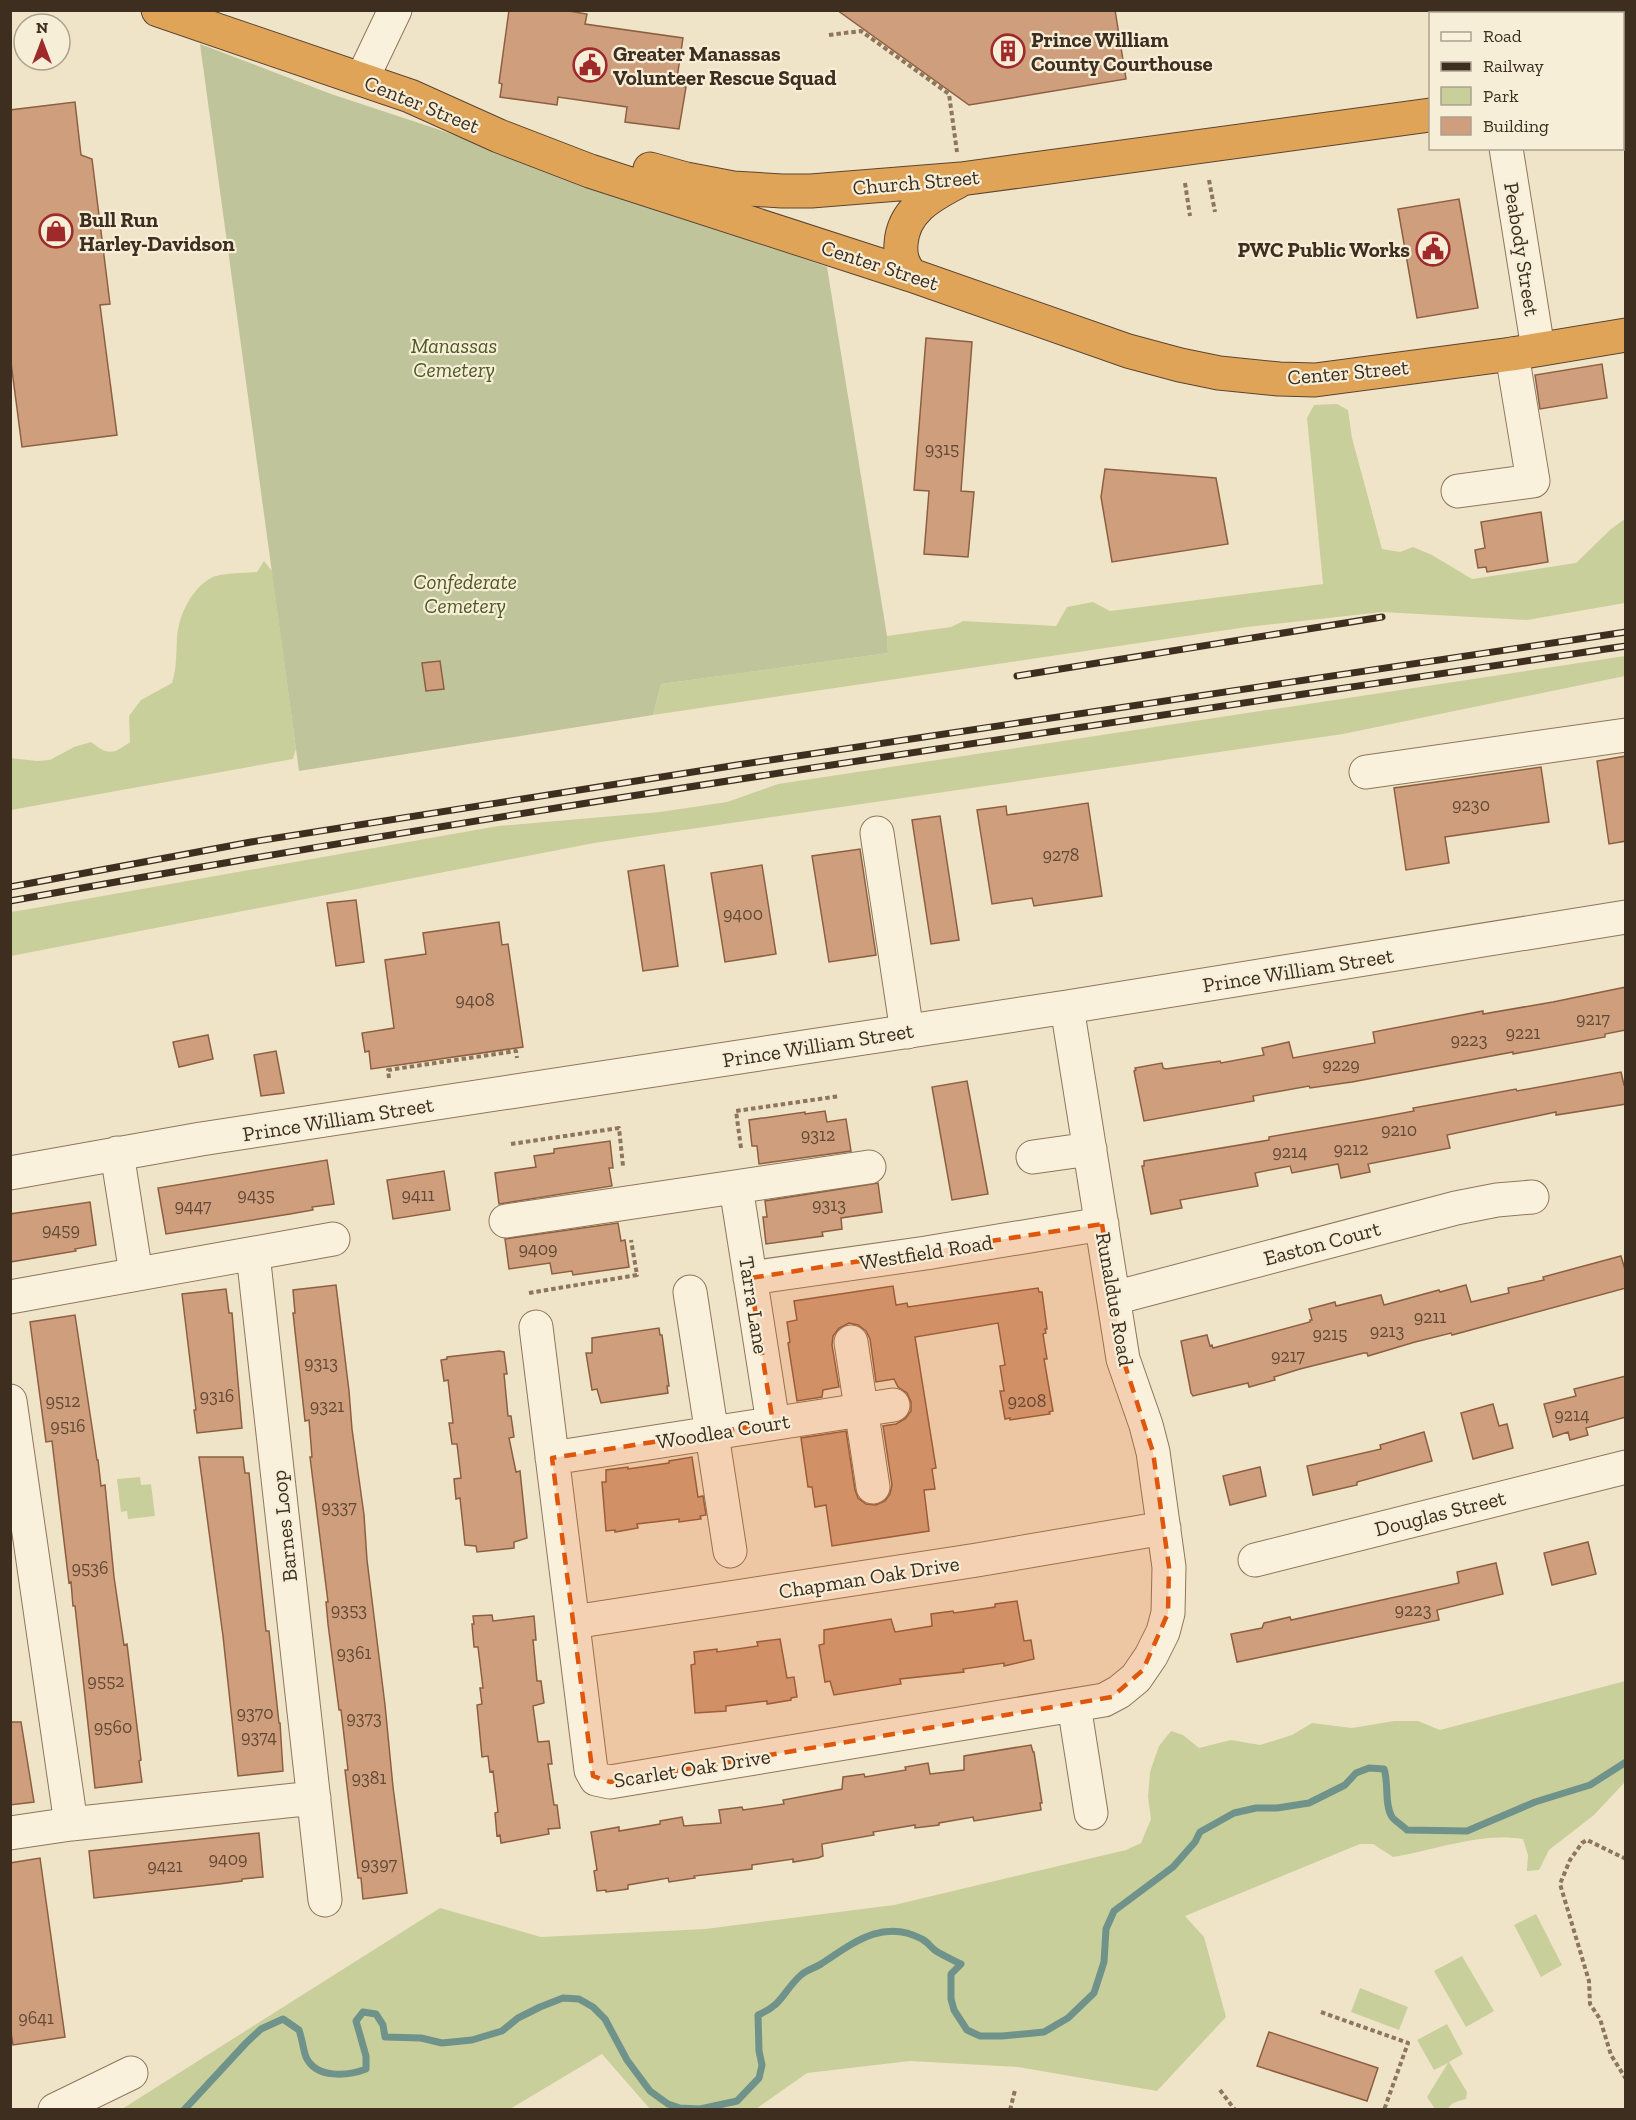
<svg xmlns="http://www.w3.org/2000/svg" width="1636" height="2120" font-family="'Zilla Slab',serif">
<rect width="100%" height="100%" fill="#f0e4c8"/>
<!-- green -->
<path fill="#c9cf9b" d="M1337 404 1348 410 1352 438 1382 549 1400 552 1413 547 1432 555 1472 579 1576 563 1611 529 1625 519V603L1527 620 1382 612 1247 627 653 715 661 684 888 653 887 636 951 627 963 621 1056 626 1067 607 1093 602 1110 611 1323 584 1307 418 1314 405Z
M264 561 272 571 296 749 293 759 11 810 10 758 37 761 50 760 74 747 91 742C108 755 112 755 130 742L129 716 141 700 172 683C177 667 176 653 177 637 179 615 191 589 211 578 220 573 246 573 257 572Z
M1625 656V676L1343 734 594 843 11 956V912L35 908 498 826 660 812 727 802 778 784Z
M140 1477 141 1485 151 1484 155 1516 128 1519 127 1511 121 1512 117 1479Z
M1625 1681V1782L1594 1815 1549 1850 1539 1870 1527 1871 1528 1855 1523 1839C1479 1832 1436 1850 1393 1857L1373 1844H1360L1185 1916 1204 1937 1226 2017 1157 2091 1018 2067 910 2061 807 2073 756 2109H650L602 2054 510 2109H122L440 1908 541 1937 705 1929 894 1905 1126 1850 1141 1843 1151 1819 1148 1797 1150 1772 1159 1746 1171 1731 1183 1735 1199 1748 1231 1740 1260 1745 1292 1735 1312 1723 1352 1728 1394 1721H1418L1440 1730Z
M1536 1914 1562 1965 1541 1977 1514 1925Z
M1462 1956 1494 2011 1466 2027 1434 1971Z
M1360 1988 1408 2007 1399 2030 1351 2012Z
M1447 2024 1463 2054 1449 2062 1467 2092 1466 2099C1459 2101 1451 2102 1448 2109H1435L1427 2097 1448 2063 1434 2070 1417 2040Z"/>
<!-- cemetery -->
<path fill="#bfc49a" d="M200 44 331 94 434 128 827 267 887 636 888 653 661 684 653 715 299 771Z"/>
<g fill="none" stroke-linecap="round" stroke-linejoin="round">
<!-- stream -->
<path stroke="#6f938a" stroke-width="7" d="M184 2110 246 2043 261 2029 283 2019 299 2030C302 2038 303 2049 306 2057 316 2079 348 2076 366 2069V2056L356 2021 363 2012 376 2014 383 2025 385 2037 421 2038 442 2043 472 2040 502 2031 518 2018 540 2007 563 1998 579 1999 593 2007 605 2019 627 2060 650 2091 668 2104 680 2108 700 2109 737 2101 759 2078 762 2065 759 2051 758 2015C783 2005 783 1991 801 1975 806 1970 815 1968 821 1964 853 1943 883 1918 922 1939 928 1942 931 1948 936 1951 944 1956 953 1960 961 1964L951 1974V1999L954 2010 967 2030 980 2036H1002L1044 2032 1068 2018 1094 1993 1104 1962 1106 1929 1114 1911 1173 1867 1195 1842 1200 1832 1234 1813 1256 1808H1277L1309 1803 1345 1785 1356 1773 1369 1768 1384 1769C1389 1783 1384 1804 1392 1817 1395 1821 1403 1826 1407 1830L1467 1831 1535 1802 1590 1785 1626 1762"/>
</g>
<!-- building -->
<path fill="#cf9f7d" stroke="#8d5f41" stroke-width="1.5" d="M509 10H563L587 14 585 24 683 38 676 85 686 87 679 129 625 122 627 107 558 97 557 105 500 97 502 84 499 83Z
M837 10H1115L1126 79 969 105Z
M75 102 81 155 92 159 110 304 100 305 117 435 22 447 10 355V110Z
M1459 199 1478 308 1417 318 1398 209Z
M926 338 972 342 961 491 974 492 968 557 924 554 929 491 914 490Z
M1602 364 1607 398 1540 409 1535 375Z
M1105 469 1216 478 1228 544 1112 562 1101 497Z
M1541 512 1548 562 1487 572 1486 567 1478 568 1475 550 1485 548 1481 522Z
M440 661 444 689 426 691 422 663Z
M1626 756V841L1609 844 1597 761Z
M1541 767 1549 822 1445 837 1449 863 1406 870 1394 788Z
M1088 803 1102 896 1034 906 1032 898 992 904 977 810 1006 806 1007 815Z
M940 816 959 940 931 944 912 820Z
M860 849 876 955 829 962 812 856Z
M664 865 678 966 643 971 628 871Z
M762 865 776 954 725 962 711 873Z
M356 900 364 962 336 966 327 903Z
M499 922 502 945 508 944 523 1047 371 1069 369 1051 365 1052 362 1033 394 1028 385 960 426 954 423 933Z
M1626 987V1030L1605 1034V1037L1513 1054V1052L1352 1082 1310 1088 1309 1086 1253 1096 1254 1101 1144 1121 1134 1071 1136 1070 1135 1068 1162 1063 1163 1068 1166 1069 1220 1061 1221 1063 1264 1055 1262 1048 1289 1042 1293 1058 1375 1043 1373 1032 1483 1011V1014L1553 1002Z
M208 1035 213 1059 179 1067 173 1042Z
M276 1051 284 1093 261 1096 254 1055Z
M1621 1072 1624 1085 1626 1084V1104L1556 1115V1112L1447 1135 1450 1148 1368 1164 1370 1172 1341 1178 1338 1164 1292 1173 1290 1166 1255 1173 1258 1186 1180 1200 1182 1208 1151 1214 1142 1166H1144V1161L1269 1140V1137L1377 1118 1414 1111 1413 1108 1441 1103 1516 1089 1517 1091Z
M967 1081 988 1194 952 1200 932 1087Z
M825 1111 827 1122 846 1119 851 1151 759 1164 757 1146H752L749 1120 805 1112V1114Z
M610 1141 613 1168H609L612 1186 499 1204 495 1173 536 1167 534 1156 554 1153V1149Z
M327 1160 334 1204 312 1207 313 1210 290 1214 166 1234 158 1188Z
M444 1171 450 1210 393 1219 387 1180Z
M878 1183 882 1212 841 1218 842 1229 822 1232 823 1236 766 1244 763 1217H767L765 1201Z
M90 1202 96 1245 75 1249 76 1251 10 1262V1214Z
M618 1223 621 1241 625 1240 629 1267 573 1275 572 1271 552 1274 550 1263 509 1269 505 1239Z
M1621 1256 1626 1273V1288L1452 1335 1451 1333 1415 1342 1368 1356 1367 1353H1364L1300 1369 1274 1377 1275 1380 1249 1387 1248 1383 1193 1396 1191 1393 1181 1341 1207 1335 1210 1346 1212 1345 1213 1348 1310 1322V1320H1312L1309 1309 1335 1302 1336 1306 1381 1295 1384 1305 1439 1290 1440 1292 1466 1285 1471 1302 1509 1293 1508 1288 1544 1280 1543 1277Z
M336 1285 349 1391 352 1429 364 1515 367 1560 385 1705 393 1787 407 1893 363 1899 361 1878H358L345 1770H348L341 1710H339L328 1624 326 1602H328L310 1457H312L309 1420 305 1421 293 1313H295L293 1290Z
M893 1286 896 1305 907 1303 908 1307 1038 1288 1039 1292H1042L1047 1329H1045L1046 1333 1043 1334 1047 1359H1044L1053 1411 1049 1412 1050 1414 1010 1420V1418L1005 1419 1000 1391H1004L1000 1366 1005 1365 998 1323 915 1337 936 1468 932 1469 935 1489 924 1490 929 1531 832 1546 826 1505 815 1507 812 1487H808L801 1438 846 1431 855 1490 858 1498 866 1504 876 1505 885 1501 890 1494 892 1485 883 1426 896 1424 905 1419 911 1411V1402L907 1393 898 1387 894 1379 876 1382 870 1339 866 1331 858 1325 849 1323 839 1328 833 1336 832 1345 839 1387 823 1390 822 1397 797 1401 788 1343 790 1342 787 1322 797 1320 794 1301Z
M226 1289 229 1313H232L242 1428 197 1433 194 1410H196L182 1294Z
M75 1315 97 1460H98L101 1486 105 1485 114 1577 124 1645 127 1644 141 1760 139 1761 142 1782 95 1788 75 1606H73L71 1582 69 1583 52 1441 46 1442 30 1322Z
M659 1328 660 1335H662L669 1386H667L668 1393 601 1403 597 1389 592 1390 586 1353H592V1338Z
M499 1351 504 1352 507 1374H504L508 1416H511L514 1437 509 1438 516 1472 520 1471 527 1538 514 1542V1548L477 1552 476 1546 465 1545 460 1498 456 1499 454 1479 461 1478 457 1444H452L449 1423H453L448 1380 444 1381 441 1360 447 1359V1357Z
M1626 1376V1417L1586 1428 1588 1435 1570 1440 1568 1432 1553 1437 1544 1404 1576 1396 1574 1389Z
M1493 1404 1499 1426 1507 1424 1513 1448 1473 1459 1461 1413Z
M1424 1432 1432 1461 1357 1482V1485L1313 1495 1307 1466 1381 1449 1380 1445Z
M199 1457H243L245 1473H249L266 1631H269L279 1723H280L283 1771 238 1776 223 1636Z
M692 1457 698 1497 703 1496 706 1515 700 1516 701 1519 679 1522V1519L637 1524 638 1528 615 1532V1530L606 1531 602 1482H606V1470L628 1467V1469L669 1463V1461Z
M1260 1467 1266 1496 1230 1505 1223 1476Z
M1588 1542 1596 1574 1552 1585 1544 1553Z
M1496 1563 1503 1594 1437 1610 1439 1620 1237 1662 1231 1634 1262 1628 1264 1623 1290 1617 1291 1620 1459 1583 1457 1572Z
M1017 1601 1024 1641 1031 1640 1034 1659 1004 1666V1663L963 1669 964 1672 900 1679 901 1684 834 1695 830 1681 825 1682 819 1645 824 1644V1630L891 1619 895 1632 932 1626 931 1614 953 1611 954 1613 995 1607V1604Z
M492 1615 493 1621 534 1616 536 1640H533L537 1681H541L544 1703 533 1706 538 1742 549 1741 552 1764H548L554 1805H557L560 1828 548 1829 549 1834 501 1843 500 1835 497 1836 495 1813 498 1812 493 1771 490 1772 488 1756 482 1757 477 1705 482 1704 480 1688H483L478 1647H474L472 1624H474L473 1616Z
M780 1639 787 1678 794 1677 797 1697 791 1698V1700L767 1704V1701L726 1706V1711L695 1713 691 1665 695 1664 694 1652 717 1649V1652L758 1646 757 1642Z
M10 1722H21L34 1802 10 1805Z
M1031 1745 1033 1752H1034L1042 1803H1040L1041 1810 974 1821 973 1817 939 1823V1825L915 1828V1825L873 1832 874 1835 822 1844 823 1856 818 1858 793 1862V1859L752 1865V1869L694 1876 695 1878 669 1882 668 1878 628 1885V1889L606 1892V1890L597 1891 594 1871 597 1870 591 1832 619 1827V1831L660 1824V1821L682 1817 684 1826 721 1823 719 1810 742 1807 743 1810 784 1804 783 1800 842 1789 843 1777 864 1774 865 1777 906 1770 905 1767 928 1763 930 1774 964 1770V1756Z
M259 1833 263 1877 242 1879V1881L219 1884 94 1898 89 1851Z
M40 1858 65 2037 13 2045 10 2026V1863Z
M1269 2032 1378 2068 1367 2101 1257 2066Z"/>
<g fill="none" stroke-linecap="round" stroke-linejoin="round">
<!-- minor casing -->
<g stroke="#8d765c" stroke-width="35">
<path id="minor" d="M1485 10V14
M1536 10V14
M362 79 395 10
M1506 148 1538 349
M1458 491 1533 481 1512 354
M1366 772 1626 735
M877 833 907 1032
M117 1153 136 1274
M1033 1157 1090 1149
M10 1173 201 1139 1067 1007 1626 917
M736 1187 773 1423
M506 1221 869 1167
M253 1254 325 1900
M750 1278 926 1253 1102 1224
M690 1292 730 1551
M10 1297 333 1239
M1114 1298 1456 1208 1497 1200 1532 1197
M536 1327 591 1770 596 1779 610 1782 1104 1700 1119 1692 1136 1678 1151 1656 1163 1632 1168 1613 1169 1567 1153 1452 1146 1425 1123 1359 1067 1007
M851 1342 873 1487
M10 1401 71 1824
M552 1458 893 1405
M1255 1560 1626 1467
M573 1622 977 1560 1164 1528
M1074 1705 1091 1813
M10 1833 71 1824 314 1798
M55 2110 131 2073"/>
</g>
<!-- highway casing -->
<g stroke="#5b4430" stroke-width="35">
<path id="highway" d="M158 10 410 96 499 136 590 171 911 275 1128 351 1180 365 1219 373 1279 379 1315 380 1512 354 1626 335
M1622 87H1626
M650 169 686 179 733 188 782 191H811L961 179 1430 115
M911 275C903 265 900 257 901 244 903 211 930 196 957 182"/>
</g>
<!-- path -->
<path stroke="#8d765c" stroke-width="4" stroke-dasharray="4.5 3" stroke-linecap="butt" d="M829 35 861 31 949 94 957 152
M1209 180 1215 212
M1185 183 1190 216
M389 1078 388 1070 516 1051 517 1058
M511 1144 619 1128 623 1166
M741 1148 736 1111 840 1096
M529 1293 637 1275 631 1240
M1626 1859 1587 1840 1582 1843 1570 1860 1560 1884 1589 1981 1590 2004 1600 2019 1611 2055 1626 2079
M1321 2012 1408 2043 1384 2110
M1220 2090 1235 2110
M1010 2110 1015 2090"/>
<!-- minor -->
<use href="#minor" stroke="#faf1dc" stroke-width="33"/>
<!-- highway -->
<use href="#highway" stroke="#e0a458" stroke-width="33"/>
<!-- rail casing -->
<g stroke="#3d2e20" stroke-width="7">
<path id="rail" d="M1017 676 1382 617
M10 887 251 842 737 765 1626 632
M10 901C547 803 1087 727 1626 646"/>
</g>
<!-- rail -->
<use href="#rail" stroke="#f7eed8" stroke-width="4.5" stroke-dasharray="14" stroke-linecap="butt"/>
</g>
<!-- marked area -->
<path fill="#df570d" fill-opacity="0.2" stroke="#df570d" stroke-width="4.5" stroke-dasharray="12 8" stroke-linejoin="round" d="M1102 1224 1123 1359 1153 1452 1169 1567 1168 1613 1143 1670 1112 1697 610 1782 593 1776 552 1458 773 1423 750 1278Z"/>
<!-- icons -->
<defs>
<g id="building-ring" transform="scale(1.725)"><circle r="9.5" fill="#f7eed8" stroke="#9e2a2b" stroke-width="1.5"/><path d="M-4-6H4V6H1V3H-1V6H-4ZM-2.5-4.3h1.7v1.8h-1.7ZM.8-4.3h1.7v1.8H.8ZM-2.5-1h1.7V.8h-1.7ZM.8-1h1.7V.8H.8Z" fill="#9e2a2b"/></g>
<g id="civic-ring" transform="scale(1.725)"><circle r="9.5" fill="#f7eed8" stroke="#9e2a2b" stroke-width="1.5"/><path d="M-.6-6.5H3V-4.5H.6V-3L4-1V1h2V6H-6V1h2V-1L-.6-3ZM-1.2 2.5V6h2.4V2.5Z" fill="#9e2a2b"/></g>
<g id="shop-ring" transform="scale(1.725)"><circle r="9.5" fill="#f7eed8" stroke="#9e2a2b" stroke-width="1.5"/><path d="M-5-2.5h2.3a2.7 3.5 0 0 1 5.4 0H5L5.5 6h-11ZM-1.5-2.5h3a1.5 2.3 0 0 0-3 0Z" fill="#9e2a2b"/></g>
</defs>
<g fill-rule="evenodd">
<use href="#building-ring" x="1008" y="51"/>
<use href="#civic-ring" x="590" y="65"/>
<use href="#shop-ring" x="56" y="231"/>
<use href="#civic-ring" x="1433" y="249"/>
</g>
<g text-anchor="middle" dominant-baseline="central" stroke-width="4.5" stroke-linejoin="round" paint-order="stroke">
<!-- number labels -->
<g font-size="18" fill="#624a37">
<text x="942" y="449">9315</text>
<text x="1471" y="805">9230</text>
<text x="1061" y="855">9278</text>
<text x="743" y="914">9400</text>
<text x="475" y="1000">9408</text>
<text x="1593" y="1019">9217</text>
<text x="1523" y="1033">9221</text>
<text x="1469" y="1040">9223</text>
<text x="1341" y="1065">9229</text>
<text x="1399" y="1130">9210</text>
<text x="818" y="1135">9312</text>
<text x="1351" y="1149">9212</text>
<text x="1290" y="1152">9214</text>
<text x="256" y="1195">9435</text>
<text x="418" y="1195">9411</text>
<text x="829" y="1205">9313</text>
<text x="193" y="1206">9447</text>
<text x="61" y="1230">9459</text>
<text x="538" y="1249">9409</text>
<text x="1430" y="1317">9211</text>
<text x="1387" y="1331">9213</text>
<text x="1330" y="1334">9215</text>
<text x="1288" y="1356">9217</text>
<text x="321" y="1363">9313</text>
<text x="217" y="1396">9316</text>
<text x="63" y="1401">9512</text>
<text x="1027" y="1401">9208</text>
<text x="327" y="1406">9321</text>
<text x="1572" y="1415">9214</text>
<text x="68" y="1426">9516</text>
<text x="339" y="1507">9337</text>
<text x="90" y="1568">9536</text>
<text x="349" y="1610">9353</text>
<text x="1413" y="1610">9223</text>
<text x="354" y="1653">9361</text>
<text x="106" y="1681">9552</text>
<text x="255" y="1713">9370</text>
<text x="364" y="1718">9373</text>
<text x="113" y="1727">9560</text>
<text x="259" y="1737">9374</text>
<text x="369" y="1778">9381</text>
<text x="228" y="1859">9409</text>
<text x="379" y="1864">9397</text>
<text x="165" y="1866">9421</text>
<text x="36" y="2018">9641</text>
</g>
<!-- poi labels -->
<g font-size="21" font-weight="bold" fill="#3d2e20" stroke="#f7eed8" text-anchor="start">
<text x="1031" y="39">Prince William<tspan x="1031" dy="24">County Courthouse</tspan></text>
<text x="613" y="53">Greater Manassas<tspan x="613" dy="24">Volunteer Rescue Squad</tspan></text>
<text x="79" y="219">Bull Run<tspan x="79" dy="24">Harley-Davidson</tspan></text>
<text x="1410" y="249" text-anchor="end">PWC Public Works</text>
</g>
<!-- street labels -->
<g font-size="21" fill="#3d2e20" stroke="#f7eed8">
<text transform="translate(422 104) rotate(22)">Center Street</text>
<text transform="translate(916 182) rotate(-5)">Church Street</text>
<text transform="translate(1522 249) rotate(81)">Peabody Street</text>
<text transform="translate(880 265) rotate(18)">Center Street</text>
<text transform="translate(1348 372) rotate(-5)">Center Street</text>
<text transform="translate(1298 970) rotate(-9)">Prince William Street</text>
<text transform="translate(818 1045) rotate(-9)">Prince William Street</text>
<text transform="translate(338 1119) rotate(-9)">Prince William Street</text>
<text transform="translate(1322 1243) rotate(-15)">Easton Court</text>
<text transform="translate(926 1252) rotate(-9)">Westfield Road</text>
<text transform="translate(1115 1299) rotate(80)">Runaldue Road</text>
<text transform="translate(754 1305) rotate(81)">Tarra Lane</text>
<text transform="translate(723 1431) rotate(-9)">Woodlea Court</text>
<text transform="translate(1440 1513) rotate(-14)">Douglas Street</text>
<text transform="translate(284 1526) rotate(-96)">Barnes Loop</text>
<text transform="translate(869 1577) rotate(-9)">Chapman Oak Drive</text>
<text transform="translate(692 1768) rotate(-9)">Scarlet Oak Drive</text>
</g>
<!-- park labels -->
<g font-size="21" font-style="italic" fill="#4d5a26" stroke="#f7eed8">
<text x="454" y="345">Manassas<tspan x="454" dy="24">Cemetery</tspan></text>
<text x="465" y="581">Confederate<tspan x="465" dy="24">Cemetery</tspan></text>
</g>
</g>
<!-- border -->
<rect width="1636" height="2120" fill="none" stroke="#3d2e20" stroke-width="24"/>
<!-- legend -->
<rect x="1429" y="12" width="195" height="138" fill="#f7eed8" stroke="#ada18e" stroke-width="1.5"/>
<rect x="1441" y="32" width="30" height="9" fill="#faf1dc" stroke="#ada18e" stroke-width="1.5"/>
<text x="1483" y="42" font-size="18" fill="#3d2e20">Road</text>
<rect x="1441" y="62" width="30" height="9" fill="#3d2e20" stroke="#ada18e" stroke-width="1.5"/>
<text x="1483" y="72" font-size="18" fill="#3d2e20">Railway</text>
<rect x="1441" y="87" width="30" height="18" fill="#c9cf9b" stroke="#ada18e" stroke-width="1.5"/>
<text x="1483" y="102" font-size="18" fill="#3d2e20">Park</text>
<rect x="1441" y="117" width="30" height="18" fill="#cf9f7d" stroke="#ada18e" stroke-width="1.5"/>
<text x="1483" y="132" font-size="18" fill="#3d2e20">Building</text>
<!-- north arrow -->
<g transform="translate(42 42)"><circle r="28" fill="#f7eed8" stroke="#ada18e" stroke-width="1.5"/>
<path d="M0-4.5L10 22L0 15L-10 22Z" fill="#9e2a2b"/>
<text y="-9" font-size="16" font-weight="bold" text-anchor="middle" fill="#3d2e20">N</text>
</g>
</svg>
